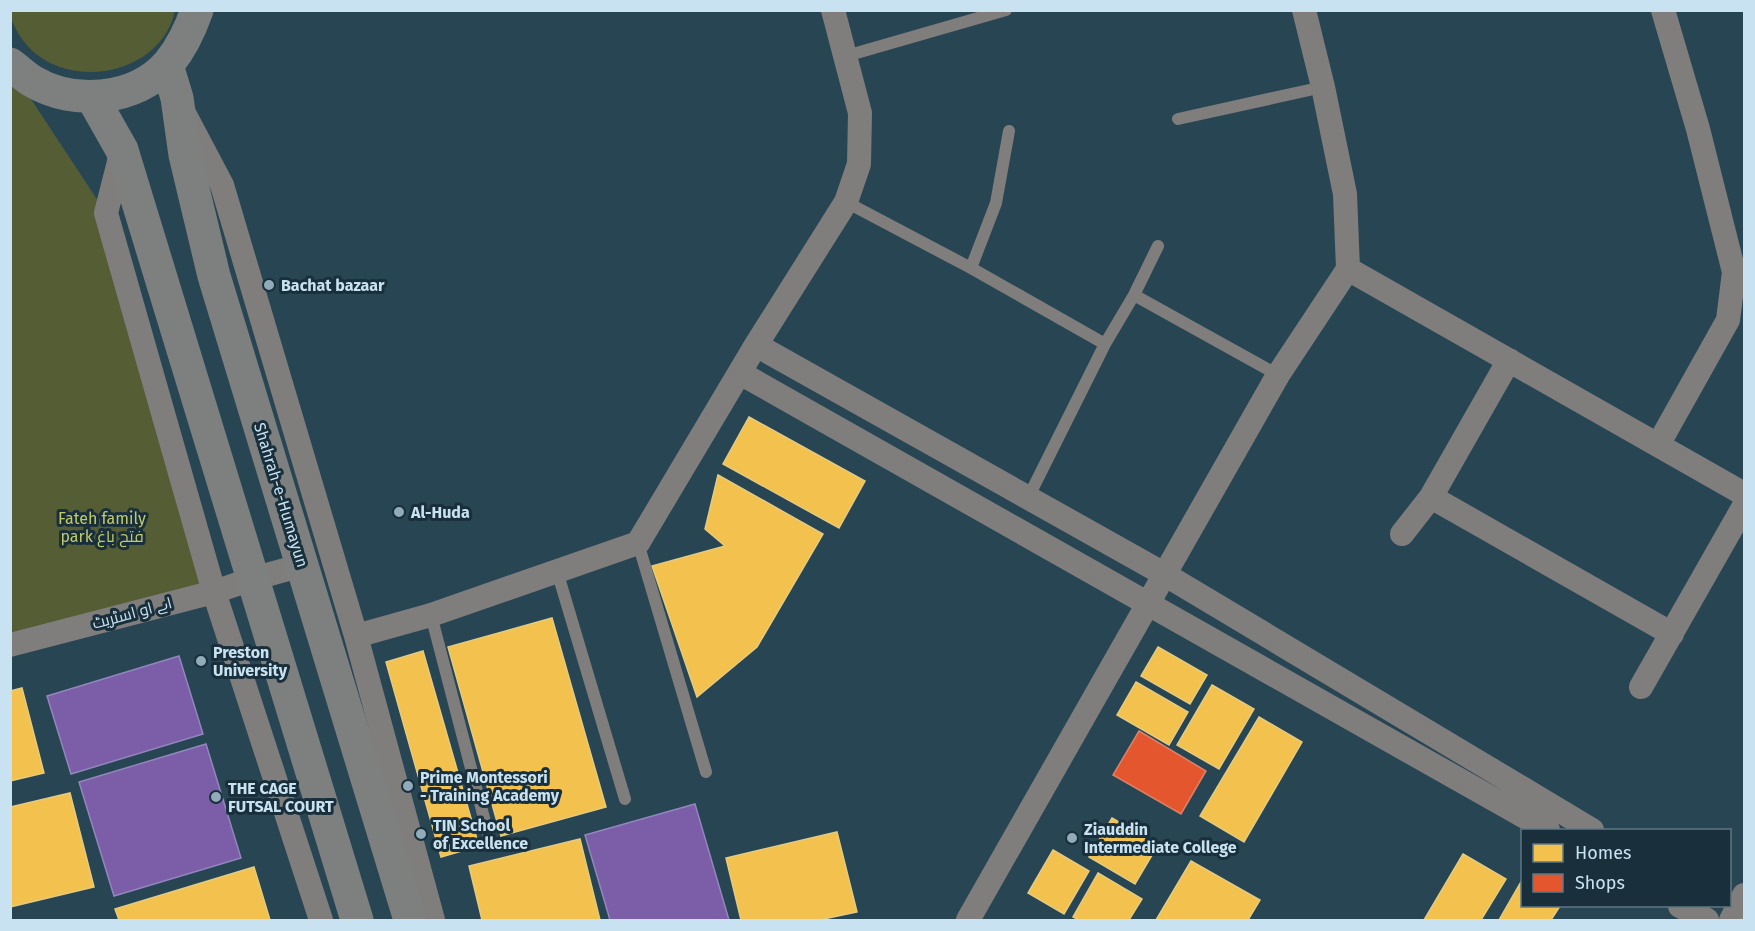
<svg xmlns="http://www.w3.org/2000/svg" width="1755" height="931" font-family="'Fira Sans',Cairo,sans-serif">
<rect width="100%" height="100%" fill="#284553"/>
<!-- green -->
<path fill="#555d35" d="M11 10H175V11C160 79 57 94 20 36 15 27 10 21 11 10Z
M10 85 27 93 106 213 214 592 10 642Z"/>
<!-- homes -->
<path fill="#f2c14e" stroke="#e5cb7f" stroke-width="1.5" d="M749 417 865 481 839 528 723 464Z
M718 475 823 534 757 647 697 697 652 566 725 546 705 529Z
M552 618 606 807 501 836 448 647Z
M1158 647 1207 675 1190 704 1141 676Z
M423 651 479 846 441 857 386 662Z
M1136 682 1188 712 1169 745 1117 715Z
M1212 685 1254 709 1219 769 1177 745Z
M22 688 44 773 10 781V691Z
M1259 717 1302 742 1244 842 1200 816Z
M70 793 94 887 10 907V807Z
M1112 818 1158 845 1135 884 1089 857Z
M837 832 857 912 819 920H741L726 858Z
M580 839 600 920H482L469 866Z
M1053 850 1089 871 1064 914 1028 893Z
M1463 854 1506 879 1481 920H1424Z
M1191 861 1260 900 1248 920H1156Z
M254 867 270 920H119L115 909Z
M1098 873 1142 899 1129 920H1079L1073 917Z
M1522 880V906H1560L1551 920H1499Z"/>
<!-- shops -->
<path fill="#e4572e" stroke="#dc8168" stroke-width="1.5" d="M1139 731 1206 771 1181 814 1113 775Z"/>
<!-- offices -->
<path fill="#7b5ea7" stroke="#9286bd" stroke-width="1.5" d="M179 656 203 734 71 774 47 696Z
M206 744 241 858 114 896 79 782Z
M695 804 729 920H610L585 835Z"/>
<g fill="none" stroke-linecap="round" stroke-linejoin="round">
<!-- lane -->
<path stroke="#807e7c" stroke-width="12" d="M846 56 1006 10
M1178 119 1323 87
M846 202 971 268 1105 344
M971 268 996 203 1009 131
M1134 295 1278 375
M1028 498 1105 344 1134 295 1158 246
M638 543 706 772
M557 571 625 799
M431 615 490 841"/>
<!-- street -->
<path stroke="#807e7c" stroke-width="24" d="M184 113 222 185 356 636 433 920
M122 150 106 213 214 592 321 920
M1348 269 1744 494
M756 345 1164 574 1592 830
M740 373 1548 830
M1658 445 1728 320 1734 272 1698 129 1663 10
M1431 497 1672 634
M1402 534 1431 497 1509 360
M356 636 431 615 638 543 756 345 846 202 859 164 860 113 833 10
M10 645 214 592 252 579 303 565
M1641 687 1744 506
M1680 906 1707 920
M968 920 1278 375 1348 269 1345 194 1323 87 1304 10
M1731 920 1744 895"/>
<!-- secondary -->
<path stroke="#7e807f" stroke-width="33" d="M10 64C17 69 24 76 32 81 74 106 136 101 169 63 182 47 190 30 197 10
M167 65 177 98 185 155 214 276 410 920
M92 97 122 150 357 920"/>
</g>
<!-- markers -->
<g fill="#90abba" stroke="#192f3b" stroke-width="2">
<circle cx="269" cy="285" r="6"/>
<circle cx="399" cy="512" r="6"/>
<circle cx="201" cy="661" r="6"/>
<circle cx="408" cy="786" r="6"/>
<circle cx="216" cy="797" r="6"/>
<circle cx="421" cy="834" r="6"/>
<circle cx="1072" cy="838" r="6"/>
</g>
<g text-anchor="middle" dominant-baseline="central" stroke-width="6" stroke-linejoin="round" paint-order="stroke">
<!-- poi labels -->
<g font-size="16" font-weight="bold" fill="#c8e2f1" stroke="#192f3b" text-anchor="start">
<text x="281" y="285">Bachat bazaar</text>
<text x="411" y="512">Al-Huda</text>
<text x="213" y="652">Preston<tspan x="213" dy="18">University</tspan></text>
<text x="420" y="777">Prime Montessori<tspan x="420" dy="18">- Training Academy</tspan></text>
<text x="228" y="788">THE CAGE<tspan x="228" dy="18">FUTSAL COURT</tspan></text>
<text x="433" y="825">TIN School<tspan x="433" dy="18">of Excellence</tspan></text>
<text x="1084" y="829">Ziauddin<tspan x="1084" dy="18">Intermediate College</tspan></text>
</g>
<!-- street labels -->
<g font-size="16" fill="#c8e2f1" stroke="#192f3b">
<text transform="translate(281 495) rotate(73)">Shahrah-e-Humayun</text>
<text transform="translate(132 613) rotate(-15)">اے او اسٹریٹ</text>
</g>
<!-- park labels -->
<g font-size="16" fill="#c1cc68" stroke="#192f3b">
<text x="102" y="518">Fateh family<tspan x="102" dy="18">park فتح باغ</tspan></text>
</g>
</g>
<!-- border -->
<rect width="1755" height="931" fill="none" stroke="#c8e2f1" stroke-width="24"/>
<!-- legend -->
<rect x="1521" y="829" width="210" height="78" fill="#192f3b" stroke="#5f7784" stroke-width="1.5"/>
<rect x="1533" y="844" width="30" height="18" fill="#f2c14e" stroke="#5f7784" stroke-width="1.5"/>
<text x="1575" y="859" font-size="18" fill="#c8e2f1">Homes</text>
<rect x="1533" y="874" width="30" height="18" fill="#e4572e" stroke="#5f7784" stroke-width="1.5"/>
<text x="1575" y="889" font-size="18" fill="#c8e2f1">Shops</text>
</svg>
